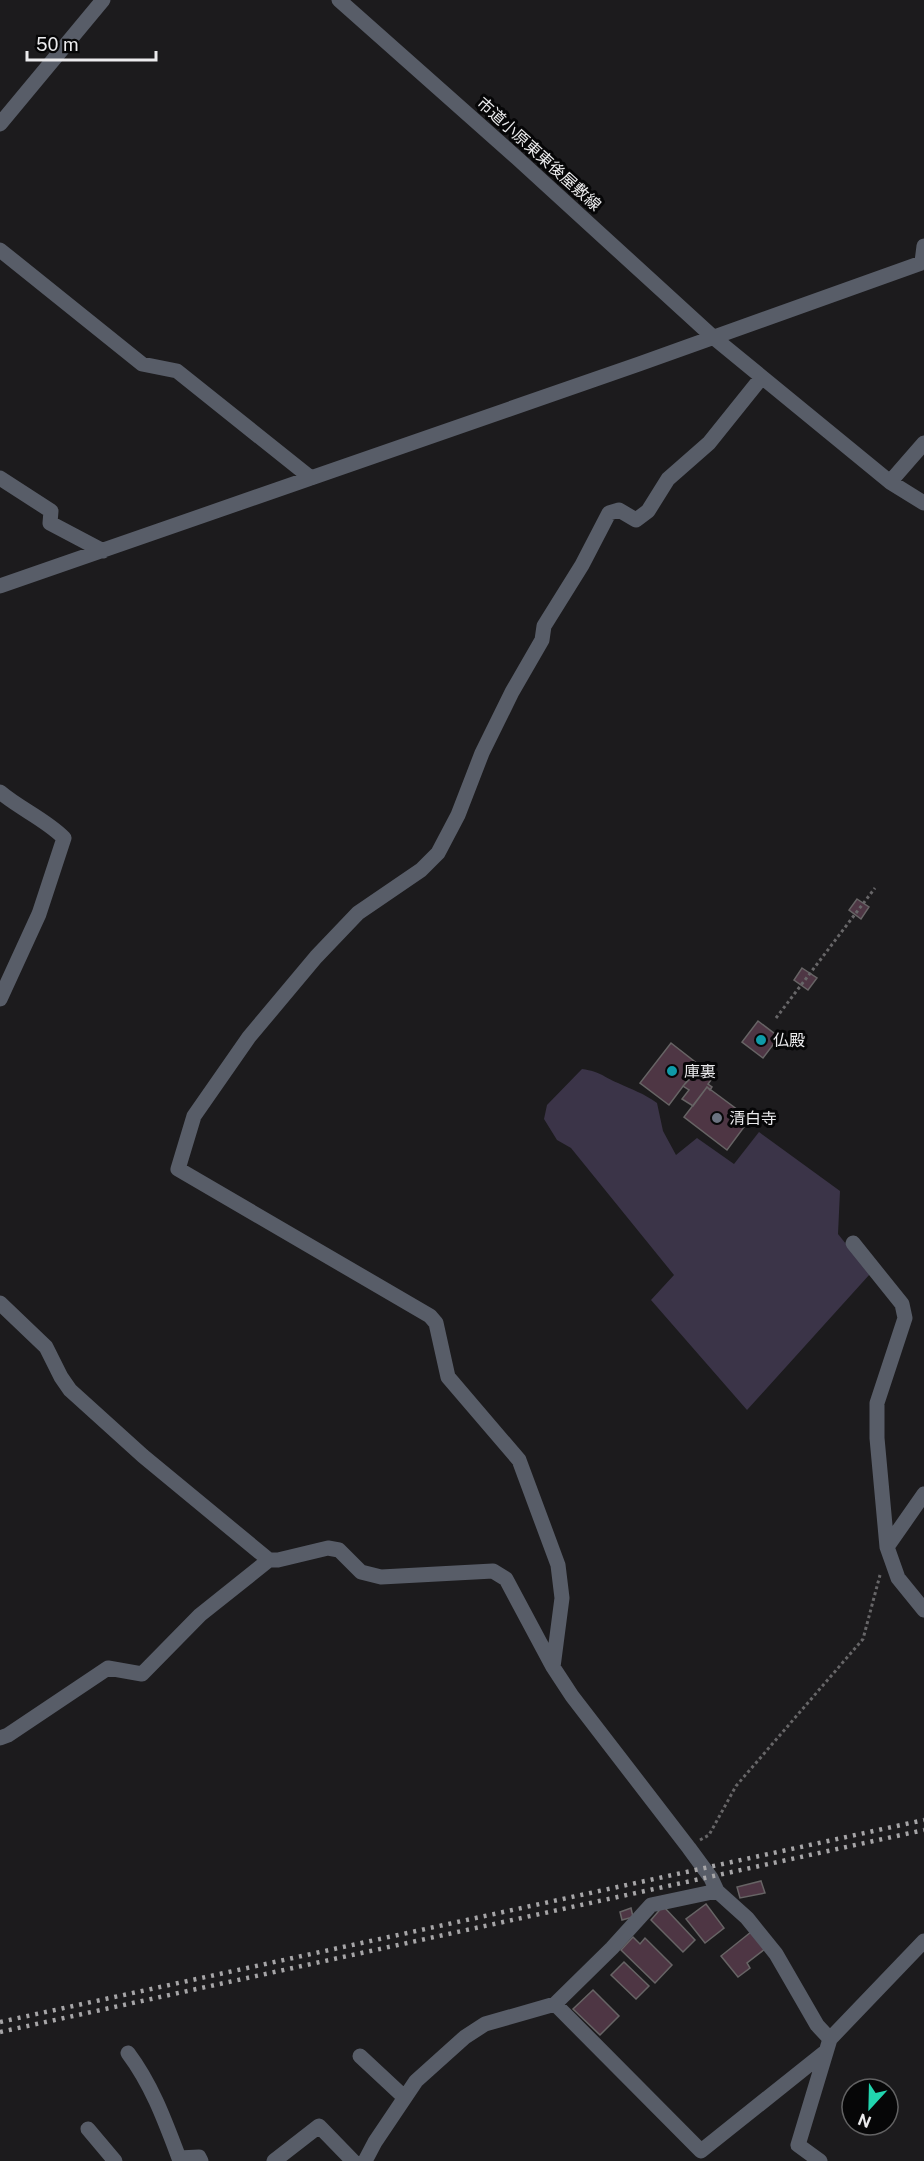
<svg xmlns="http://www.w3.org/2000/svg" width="924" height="2161" font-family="'Public Sans','Noto Sans JP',sans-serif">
<rect width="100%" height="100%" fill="#1c1b1d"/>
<!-- green -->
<path fill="#3b3448" d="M582 1069C602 1072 601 1076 618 1083 633 1090 643 1093 657 1103L663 1131 676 1155 697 1138 734 1164 759 1132 840 1191 838 1234 870 1274 747 1410 651 1300 674 1275 571 1148 557 1140 544 1119 547 1105Z"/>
<!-- building -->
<path fill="#4e3644" stroke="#676465" stroke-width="1.5" d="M857 899 869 907 861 919 849 910Z
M802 968 817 978 808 990 794 980Z
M758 1021 779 1037 763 1058 742 1042Z
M671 1043 699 1065 669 1105 640 1083Z
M701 1067 714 1076 708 1084 712 1087 710 1090 707 1087 693 1106 682 1099 689 1090 683 1086Z
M707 1087 750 1119 727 1150 684 1117Z
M761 1881 765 1893 740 1898 737 1887Z
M706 1904 724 1928 705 1943 686 1919Z
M663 1906 695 1940 683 1952 651 1920Z
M631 1908 633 1917 622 1920 620 1912Z
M751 1932 765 1949 747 1963 750 1968 738 1977 721 1956Z
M633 1937 640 1944 645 1938 672 1965 655 1983 621 1950Z
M624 1962 649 1986 636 1999 611 1975Z
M593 1990 619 2016 600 2035 573 2009Z"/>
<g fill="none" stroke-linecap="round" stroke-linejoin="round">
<!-- path -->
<path stroke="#676668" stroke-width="3" stroke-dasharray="3 3" stroke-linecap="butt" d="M776 1018 875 888
M700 1840 709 1835 736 1786 857 1646 863 1639 880 1575"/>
<!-- minor -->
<path stroke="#585d68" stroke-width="15" d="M339 0 517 158 713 337 890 482 924 503
M0 124 103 0
M0 250 142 364 177 371 311 478
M922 262 924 246
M0 478 51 511 50 523 103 551
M890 482 924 443
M0 586 639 364 924 262
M0 792C20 809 45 819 64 838L39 914 0 999
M853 1243 902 1304 905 1318 877 1403V1438L887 1547 898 1578 924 1610
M0 1303 46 1347 61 1377 70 1390 143 1456 269 1560H278L328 1548 339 1550 361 1572 381 1577 493 1571 506 1579 553 1667 572 1696 689 1848 711 1878 717 1891 747 1918 776 1954 817 2025 830 2039
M887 1547 924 1494
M553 1667 562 1598 558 1565 519 1460 448 1377 436 1323 430 1316 178 1169 194 1116 249 1037 316 957 358 913 421 870 438 853 458 815 482 753 512 692 542 640 544 626 582 565 609 513 619 510 636 520 648 511 668 479 709 443 762 377
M0 1738 8 1735 108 1668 142 1674 200 1615 269 1560
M555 2004 701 2151 825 2052
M128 2053C152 2085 165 2121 179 2158L199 2157 201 2161
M360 2056 404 2097
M88 2129 115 2161
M274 2161 319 2126 353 2161
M365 2161 375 2142 416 2081 465 2037 485 2024 555 2004 612 1948 651 1905 717 1891
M820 2161 798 2145 830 2039 924 1941"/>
<!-- rail -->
<path stroke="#a6a5a7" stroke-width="4.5" stroke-dasharray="3 6" stroke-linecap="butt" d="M0 2022 924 1820
M0 2032 924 1830"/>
</g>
<!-- markers -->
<g fill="#0f9aa8" stroke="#060607" stroke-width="2">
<circle cx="761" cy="1040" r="6"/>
<circle cx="672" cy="1071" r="6"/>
</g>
<circle fill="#6b7280" stroke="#060607" stroke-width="2" cx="717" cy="1118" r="6"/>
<g text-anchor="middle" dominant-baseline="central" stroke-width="6" stroke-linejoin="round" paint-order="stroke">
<!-- street labels -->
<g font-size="16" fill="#ebebed" stroke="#060607">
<text transform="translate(539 154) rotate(42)">市道小原東東後屋敷線</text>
</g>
<!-- poi labels -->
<g font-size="16" fill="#ebebed" stroke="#060607" text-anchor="start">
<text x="773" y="1040">仏殿</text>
<text x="684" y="1071">庫裏</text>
<text x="729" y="1118">清白寺</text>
</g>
</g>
<!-- north arrow -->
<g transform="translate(870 2107) rotate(202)"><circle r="28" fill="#060607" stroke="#626263" stroke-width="1.5"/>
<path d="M0-4.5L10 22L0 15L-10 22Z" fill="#21d5af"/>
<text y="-9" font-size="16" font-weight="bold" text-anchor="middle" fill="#ebebed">N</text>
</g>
<!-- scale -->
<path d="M27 51v9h129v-9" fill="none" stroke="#ebebed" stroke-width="3"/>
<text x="36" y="51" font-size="18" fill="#ebebed" stroke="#060607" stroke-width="4.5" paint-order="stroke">50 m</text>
</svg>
